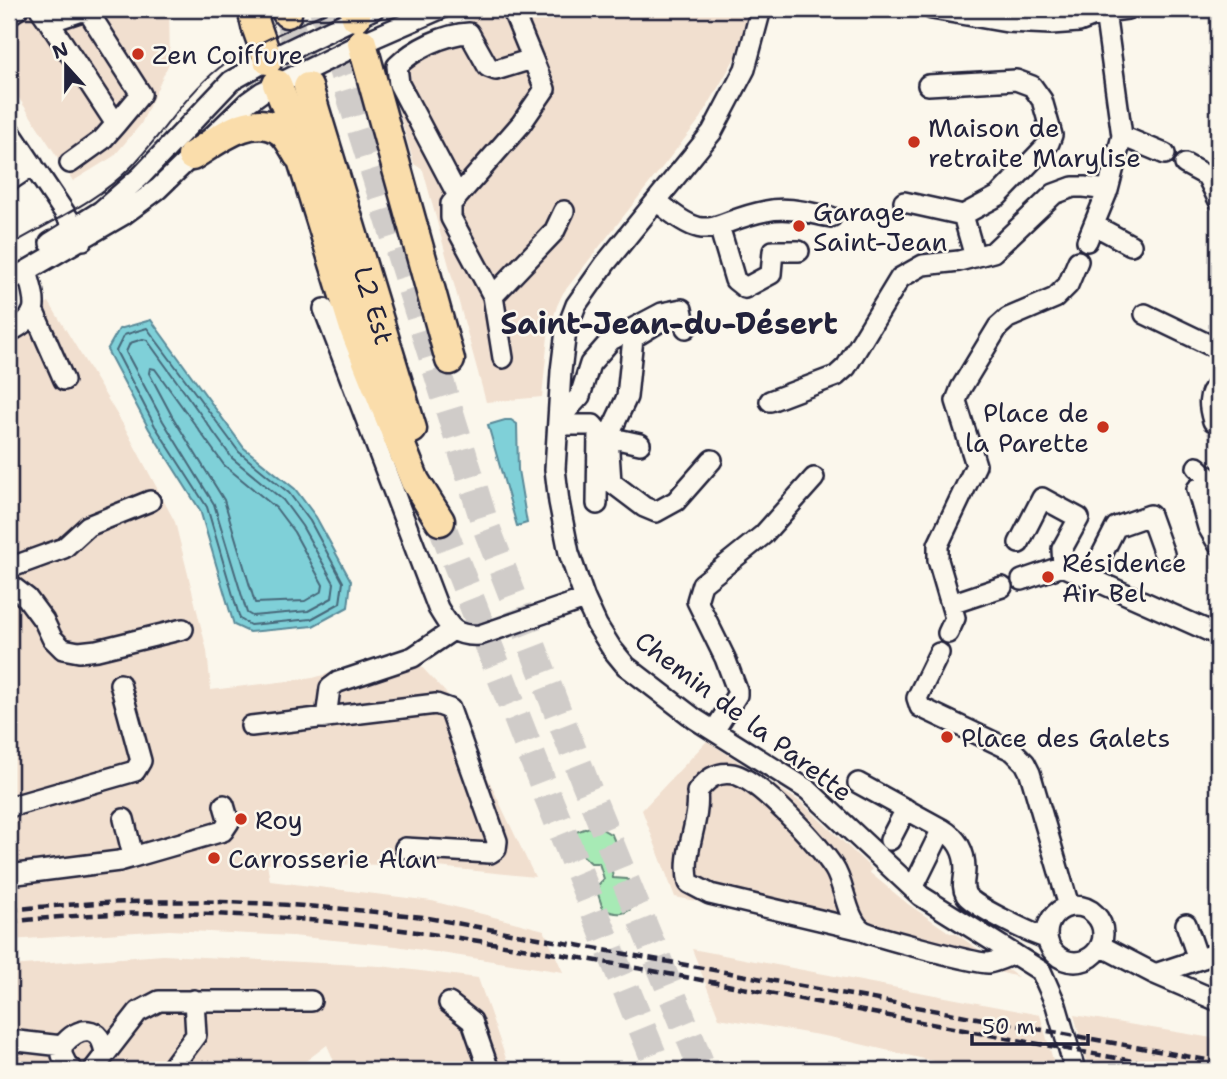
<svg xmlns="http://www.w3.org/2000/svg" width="1227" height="1079" font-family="'Shantell Sans',sans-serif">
<rect width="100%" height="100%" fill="#fbf7ec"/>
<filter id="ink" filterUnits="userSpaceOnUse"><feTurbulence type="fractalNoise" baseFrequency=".0143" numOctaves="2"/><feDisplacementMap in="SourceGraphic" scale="14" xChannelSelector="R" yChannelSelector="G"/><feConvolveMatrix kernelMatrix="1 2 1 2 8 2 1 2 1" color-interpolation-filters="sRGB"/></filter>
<g filter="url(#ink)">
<!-- built -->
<path fill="#f1dfcf" d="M9 9H169L170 61 141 124 114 156 73 181 9 83Z
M499 9H749L736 56 701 118 563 293 557 306 548 336 542 397 486 402 423 170 414 164 385 62 396 49Z
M49 302 124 426 175 522 207 651 211 690 313 678 410 650 416 661 448 695 535 877 418 865 267 864 270 881 432 901 544 930 563 972 396 946 292 936 169 930 9 940V322Z
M707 741 802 803 872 869 869 872 908 904 950 933H955L1018 977 805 922 675 897 642 810Z
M692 949 1040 1015 1056 1070H971L830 1037 719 1018Z
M163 955 380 966 478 978 510 1070H338L327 1045 294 1070H9V966Z
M1074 1015 1218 1039V1070H1089Z"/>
<!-- green -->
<path fill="#a7eab5" stroke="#648678" stroke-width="2" d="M595 825 612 835 617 847 610 859 613 878 627 879 634 887 638 902C627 915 618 916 603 909L598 894 599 884 604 879 599 863H591L570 844 576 832Z"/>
<!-- water -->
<path fill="#7fd0d8" stroke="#5a8a99" stroke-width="2" d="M151 320 244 448 295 489 316 517 351 581 348 607 313 626 249 632 234 625 200 510 149 429 107 350 119 329Z
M505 420H511L517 424 518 470 527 523 517 526 488 425Z"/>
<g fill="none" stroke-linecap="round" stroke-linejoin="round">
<!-- shore -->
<path stroke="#47687a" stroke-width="2" d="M147 328 239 452 289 493 310 521 343 582 340 603 311 619 250 625 240 619 207 507 155 426 116 351 124 335Z
M143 339 147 340 232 458 283 500 302 526 334 583 332 598 308 611 252 616 247 613 214 504 163 421 126 352 130 343Z
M150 368 155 369 224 465 276 508 294 532 323 585 322 591 305 601 255 603 224 500 172 416 149 373Z"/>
<!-- minor-tunnel -->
<path stroke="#d0ccc9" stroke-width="19" stroke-dasharray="19 10" stroke-linecap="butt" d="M1213 421 1218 436"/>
<!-- highway-tunnel -->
<path stroke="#d0ccc9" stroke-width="28" stroke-dasharray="28 14" stroke-linecap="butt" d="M323 9 485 524 585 782 703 1070
M287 13 308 87
M440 521 548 797 659 1070"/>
<!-- minor casing -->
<g stroke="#22223b" stroke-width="24">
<path id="minor" d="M40 9 49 22 116 124 141 94 89 13 82 11 49 22
M761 9 745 69 712 132 605 264 576 305 566 331 561 371 555 469 559 502 569 553 585 599 597 625 612 649 626 666 695 719 808 790 921 896 1041 971 1056 1005 1075 1070
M932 9 1007 22 1051 24 1079 22 1105 12 1127 9
M9 15 18 9
M928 85 1016 80 1032 86 1042 100 1052 135 1049 143 998 196 963 215
M9 130 83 240
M1122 136 1165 154
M70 163 102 140 116 124
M1185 164 1207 176 1218 199
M9 181 33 165
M458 196 399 84 397 66C414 49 445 34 469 33L488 67 496 70 532 59
M657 201C711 248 709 222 766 211 788 206 809 213 831 217
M904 202 963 215 975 257
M1094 225 1131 245
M719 226 735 280 745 288 771 274 773 251H799
M1087 241 1108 190 1122 136 1105 12
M50 243 101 211 140 177 231 81 268 60 374 9
M9 281 123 215 158 189 248 102 262 92 362 43 440 9
M493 296 554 232 564 211
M324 309 438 608C450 628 455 637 480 635L585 599
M34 312 64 380
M662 313 656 324 633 338 627 397 608 437 611 482 644 507 656 512 676 501 712 460
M1145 314 1218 349
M9 332C42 316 36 303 27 271
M503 358 493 296 451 218V204L521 124 545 89 512 9
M770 401 836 376 846 367 900 278 923 265 959 261 993 252 1054 194 1073 187H1084L1108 190
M558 420 580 396 590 364 611 340 662 313 682 309 686 328
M1213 421C1209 408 1206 394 1218 385
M558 425H593L598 431 597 504
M608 437 640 444
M1197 467 1209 478 1218 500
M1197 489 1208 527 1218 544
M1019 543 1042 498 1079 518 1062 549 1063 566
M9 568 64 548 88 526 150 501
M1090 578 1116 527 1150 515 1164 554
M1022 580 1063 566 1218 635
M9 584 27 598 44 621 52 638 63 649 79 652 97 650 183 629
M951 604 1002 587
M948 633 955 618 938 560V545L976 465 956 401 961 388 998 327 1008 318 1055 298 1068 285 1078 261
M939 653 917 698 920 707 1013 751 1025 763 1030 773 1069 906
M326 718 330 688 338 682 413 657 453 630
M251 726 436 704 450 709 497 841 496 849 490 853 405 848
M714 731 737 695V690L725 658 697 601 702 584 763 535 814 478
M858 783 942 829 913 888
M9 807 135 771 141 761 120 684
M124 819 133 856
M942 829C957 838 965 851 965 869 965 879 961 886 966 895 973 906 1033 935 1047 938
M890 840 906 809
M9 875 119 861 223 831 229 822 224 805
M1047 934a28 28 0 1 1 56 0a28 28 0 1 1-56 0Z
M1186 924 1198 959
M862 930 710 894 689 883C681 853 701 823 697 792 706 780 716 771 733 774 759 779 819 845 834 868 845 884 846 920 863 931 873 936 978 964 988 963 996 962 1006 957 1014 954
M1101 946 1155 974 1218 1001
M1155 974 1218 953
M449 1003 472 1021 489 1070
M9 1040 62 1046
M73 1070 69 1069 62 1055V1046C79 1025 101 1024 105 1054
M93 1070 138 1012 159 1001H311
M170 1070 196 1035 194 1000"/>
</g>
<!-- highway casing -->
<g stroke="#22223b" stroke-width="33">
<g id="highway">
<path d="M252 9 256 26 268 60"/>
<path d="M286 9 287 13"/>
<path d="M354 9 356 17"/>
<path d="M362 43 450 360"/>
<path d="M277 84 297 135 303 163 355 331 415 481 440 521"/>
<path id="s1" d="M308 87 412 429"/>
<path d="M192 156C215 142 254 109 282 132 289 138 293 147 298 155"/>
</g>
</g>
<!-- minor -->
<use href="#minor" stroke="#fbf7ec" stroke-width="19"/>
<!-- highway -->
<use href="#highway" stroke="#faddab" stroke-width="28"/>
<!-- tram -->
<path stroke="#22223b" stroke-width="2" d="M9 246C49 222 97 202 130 168 161 136 184 96 219 68 253 43 295 27 333 9"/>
<!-- rail -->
<path stroke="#22223b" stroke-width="4.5" stroke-dasharray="10 5" stroke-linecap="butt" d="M9 910C149 895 284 901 423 917L1218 1062
M9 922C235 895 458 935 680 976 848 1008 1016 1041 1185 1070"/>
</g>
</g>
<!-- markers -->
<g fill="#c8321e" stroke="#fbf7ec" stroke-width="2.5">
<circle cx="138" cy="54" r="7"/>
<circle cx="914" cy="142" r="7"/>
<circle cx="799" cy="226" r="7"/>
<circle cx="1103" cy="427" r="7"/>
<circle cx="1048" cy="577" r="7"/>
<circle cx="947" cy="737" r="7"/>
<circle cx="241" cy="819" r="7"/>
<circle cx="214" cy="858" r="7"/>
</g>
<g text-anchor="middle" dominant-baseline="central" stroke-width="5" stroke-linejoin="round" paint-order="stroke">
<!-- poi labels -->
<g font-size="26" fill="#22223b" stroke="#fbf7ec" text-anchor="start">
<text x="152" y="54">Zen Coiffure</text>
<text x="928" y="127">Maison de<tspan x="928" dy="30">retraite Marylise</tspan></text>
<text x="813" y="211">Garage<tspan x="813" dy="30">Saint-Jean</tspan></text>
<text x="1089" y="412" text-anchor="end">Place de<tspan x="1089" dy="30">la Parette</tspan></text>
<text x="1062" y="562">Résidence<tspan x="1062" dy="30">Air Bel</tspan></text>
<text x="961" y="737">Place des Galets</text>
<text x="255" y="819">Roy</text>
<text x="228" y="858">Carrosserie Alan</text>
</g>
<!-- street labels -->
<g font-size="26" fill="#22223b" stroke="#fbf7ec">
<text stroke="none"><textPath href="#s1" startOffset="228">L2 Est</textPath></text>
<text transform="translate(744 716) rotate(37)">Chemin de la Parette</text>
</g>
<!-- quarter labels -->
<g font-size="30" font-weight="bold" fill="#22223b" stroke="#fbf7ec">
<text x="669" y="323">Saint-Jean-du-Désert</text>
</g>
</g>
<!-- margin -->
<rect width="1227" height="1079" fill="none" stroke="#fbf7ec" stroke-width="35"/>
<rect x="18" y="18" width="1192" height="1044" fill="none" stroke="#22223b" stroke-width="2.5" filter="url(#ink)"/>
<!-- north arrow -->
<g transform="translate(66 66) rotate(339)" stroke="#fbf7ec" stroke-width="5" paint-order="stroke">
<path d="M0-5L12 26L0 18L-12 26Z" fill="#22223b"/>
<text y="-10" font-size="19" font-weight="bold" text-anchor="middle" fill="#22223b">N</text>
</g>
<!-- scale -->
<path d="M972 1034v10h116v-10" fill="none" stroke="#22223b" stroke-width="3.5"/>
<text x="982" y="1034" font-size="21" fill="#22223b" stroke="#fbf7ec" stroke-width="5" paint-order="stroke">50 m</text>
</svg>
